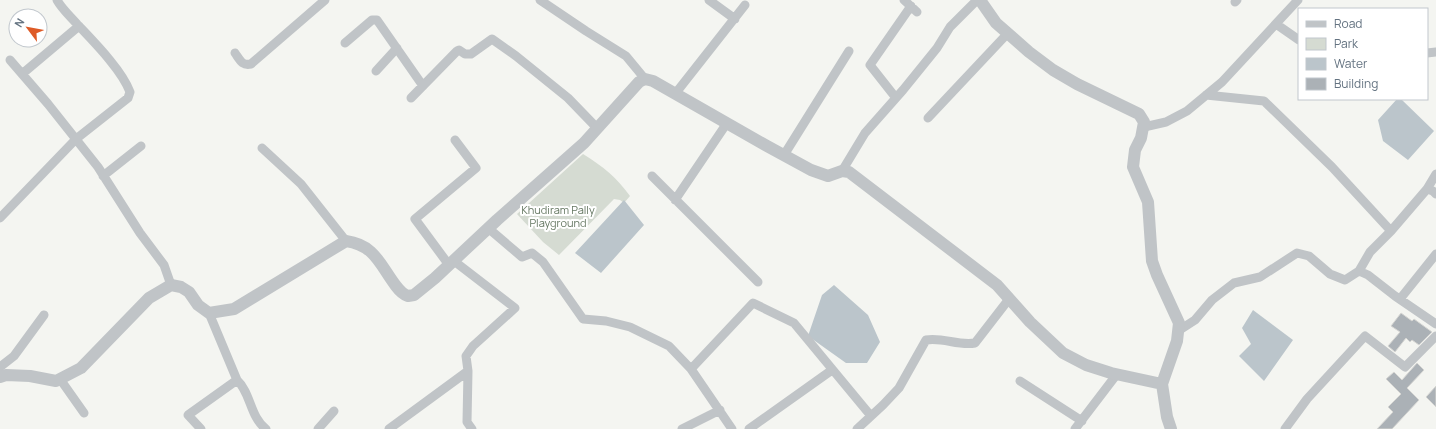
<svg xmlns="http://www.w3.org/2000/svg" width="1436" height="429" font-family="Manrope,sans-serif">
<rect width="100%" height="100%" fill="#f4f5f1"/>
<!-- green -->
<path fill="#d5dbd2" d="M583 154C604 167 616 177 630 196L624 203 620 200 614 199 559 255 543 242 517 214Z"/>
<!-- water -->
<path fill="#bbc5cb" d="M1397 99H1401L1434 131 1408 160 1383 141 1378 120Z
M624 200 644 225 601 273 575 253Z
M834 285 868 315 880 342 867 363H846L808 336 822 295Z
M1253 310 1293 340 1264 381 1239 356 1251 344 1242 328Z"/>
<!-- building -->
<path fill="#abb1b6" stroke="#d6d6d3" d="M1401 313 1412 321 1414 319 1432 332 1419 345 1412 340 1410 342 1406 338 1395 352 1388 346 1400 332 1391 326Z
M1417 363 1424 370 1407 388 1419 400 1392 429H1377L1393 412 1388 407 1401 394 1386 379 1394 372 1402 380Z
M1436 386V407L1426 397Z"/>
<g fill="none" stroke-linecap="round" stroke-linejoin="round">
<!-- minor -->
<path stroke="#c0c4c7" stroke-width="9" d="M540 0 586 31 626 56 645 79
M709 0 735 19
M904 0 917 12
M1235 2 1237 0
M1276 24 1299 40
M345 43 372 20H377L423 86
M235 53C240 60 242 66 251 64L325 0
M1427 53 1436 52
M10 60 48 104 98 167 140 233 164 265 171 285
M376 71 397 48
M22 74 79 26
M675 94 745 5
M1206 95 1264 101 1332 167 1391 231 1427 189 1433 191 1436 194
M411 98 457 51 459 50 465 54H471L492 39 516 56 568 98 597 128
M896 98 870 65 911 6
M928 118 1008 33
M1144 127 1166 122 1187 111 1222 82 1298 0
M262 148 301 184 346 241
M784 155 849 51
M842 171 865 133 903 90 937 48 950 27 977 0
M103 176 141 146
M652 176 758 282
M1427 189 1436 174
M675 200 727 123
M0 218 76 139 128 98 130 92C122 70 93 41 77 24 70 16 62 9 57 0
M488 228 522 257 532 253 543 262 583 319 606 321 630 327 669 346 691 369 732 429
M454 261 515 308 473 346 466 356 468 371 467 422 472 429
M449 265 415 219 476 168 455 140
M1359 271 1370 252 1391 231
M1400 299 1436 254
M209 313 237 380C251 393 250 417 266 429
M1178 331 1195 320 1212 300 1234 283 1260 277 1297 253 1309 256 1330 274 1345 280 1359 271 1368 275 1395 296 1436 324
M0 367 14 356 44 315
M691 369 753 303 794 323 871 416
M60 379 84 413
M1020 381 1082 421
M201 429 188 415 237 380
M318 429 334 411
M389 429 468 371
M682 429 720 410
M749 429 832 370
M857 429 883 405 899 388 926 340C943 337 958 346 975 343L1009 299
M1075 429 1117 374
M1285 429 1307 399 1365 336 1405 367 1436 336"/>
<!-- tertiary -->
<path stroke="#c0c4c7" stroke-width="12" d="M980 0 996 23 1029 52 1053 70 1077 84 1139 114 1144 122 1141 138 1135 150 1133 167 1148 202 1152 261 1157 275 1179 323 1177 341 1162 384 1167 417 1171 429
M0 377 6 375 30 376 56 381 81 368 149 298 171 285 181 287 189 292 198 305 209 313 234 309 346 241C375 245 380 265 396 286 399 290 402 294 408 296L414 295 435 278 497 220 584 143 639 82 645 79 653 81 767 146 811 170 828 176 842 171 849 172 997 285 1030 322 1063 353 1086 365 1111 373 1162 384"/>
</g>
<g text-anchor="middle" dominant-baseline="central" stroke-width="4" stroke-linejoin="round" paint-order="stroke">
<!-- park labels -->
<g font-size="11" fill="#667863" stroke="#fff">
<text x="558" y="209">Khudiram Pally<tspan x="558" dy="13">Playground</tspan></text>
</g>
</g>
<!-- legend -->
<rect x="1298" y="8" width="130" height="92" fill="#ffffff" stroke="#c1c7cd"/>
<rect x="1306" y="21" width="20" height="6" fill="#c0c4c7" stroke="#c1c7cd"/>
<text x="1334" y="28" font-size="12" fill="#647381">Road</text>
<rect x="1306" y="38" width="20" height="12" fill="#d5dbd2" stroke="#c1c7cd"/>
<text x="1334" y="48" font-size="12" fill="#647381">Park</text>
<rect x="1306" y="58" width="20" height="12" fill="#bbc5cb" stroke="#c1c7cd"/>
<text x="1334" y="68" font-size="12" fill="#647381">Water</text>
<rect x="1306" y="78" width="20" height="12" fill="#abb1b6" stroke="#c1c7cd"/>
<text x="1334" y="88" font-size="12" fill="#647381">Building</text>
<!-- north arrow -->
<g transform="translate(28 28) rotate(302)"><circle r="19" fill="#ffffff" stroke="#c1c7cd"/>
<path d="M0-3L7 15L0 10L-7 15Z" fill="#de5b27"/>
<text y="-6" font-size="11" font-weight="bold" text-anchor="middle" fill="#647381">N</text>
</g>
</svg>
